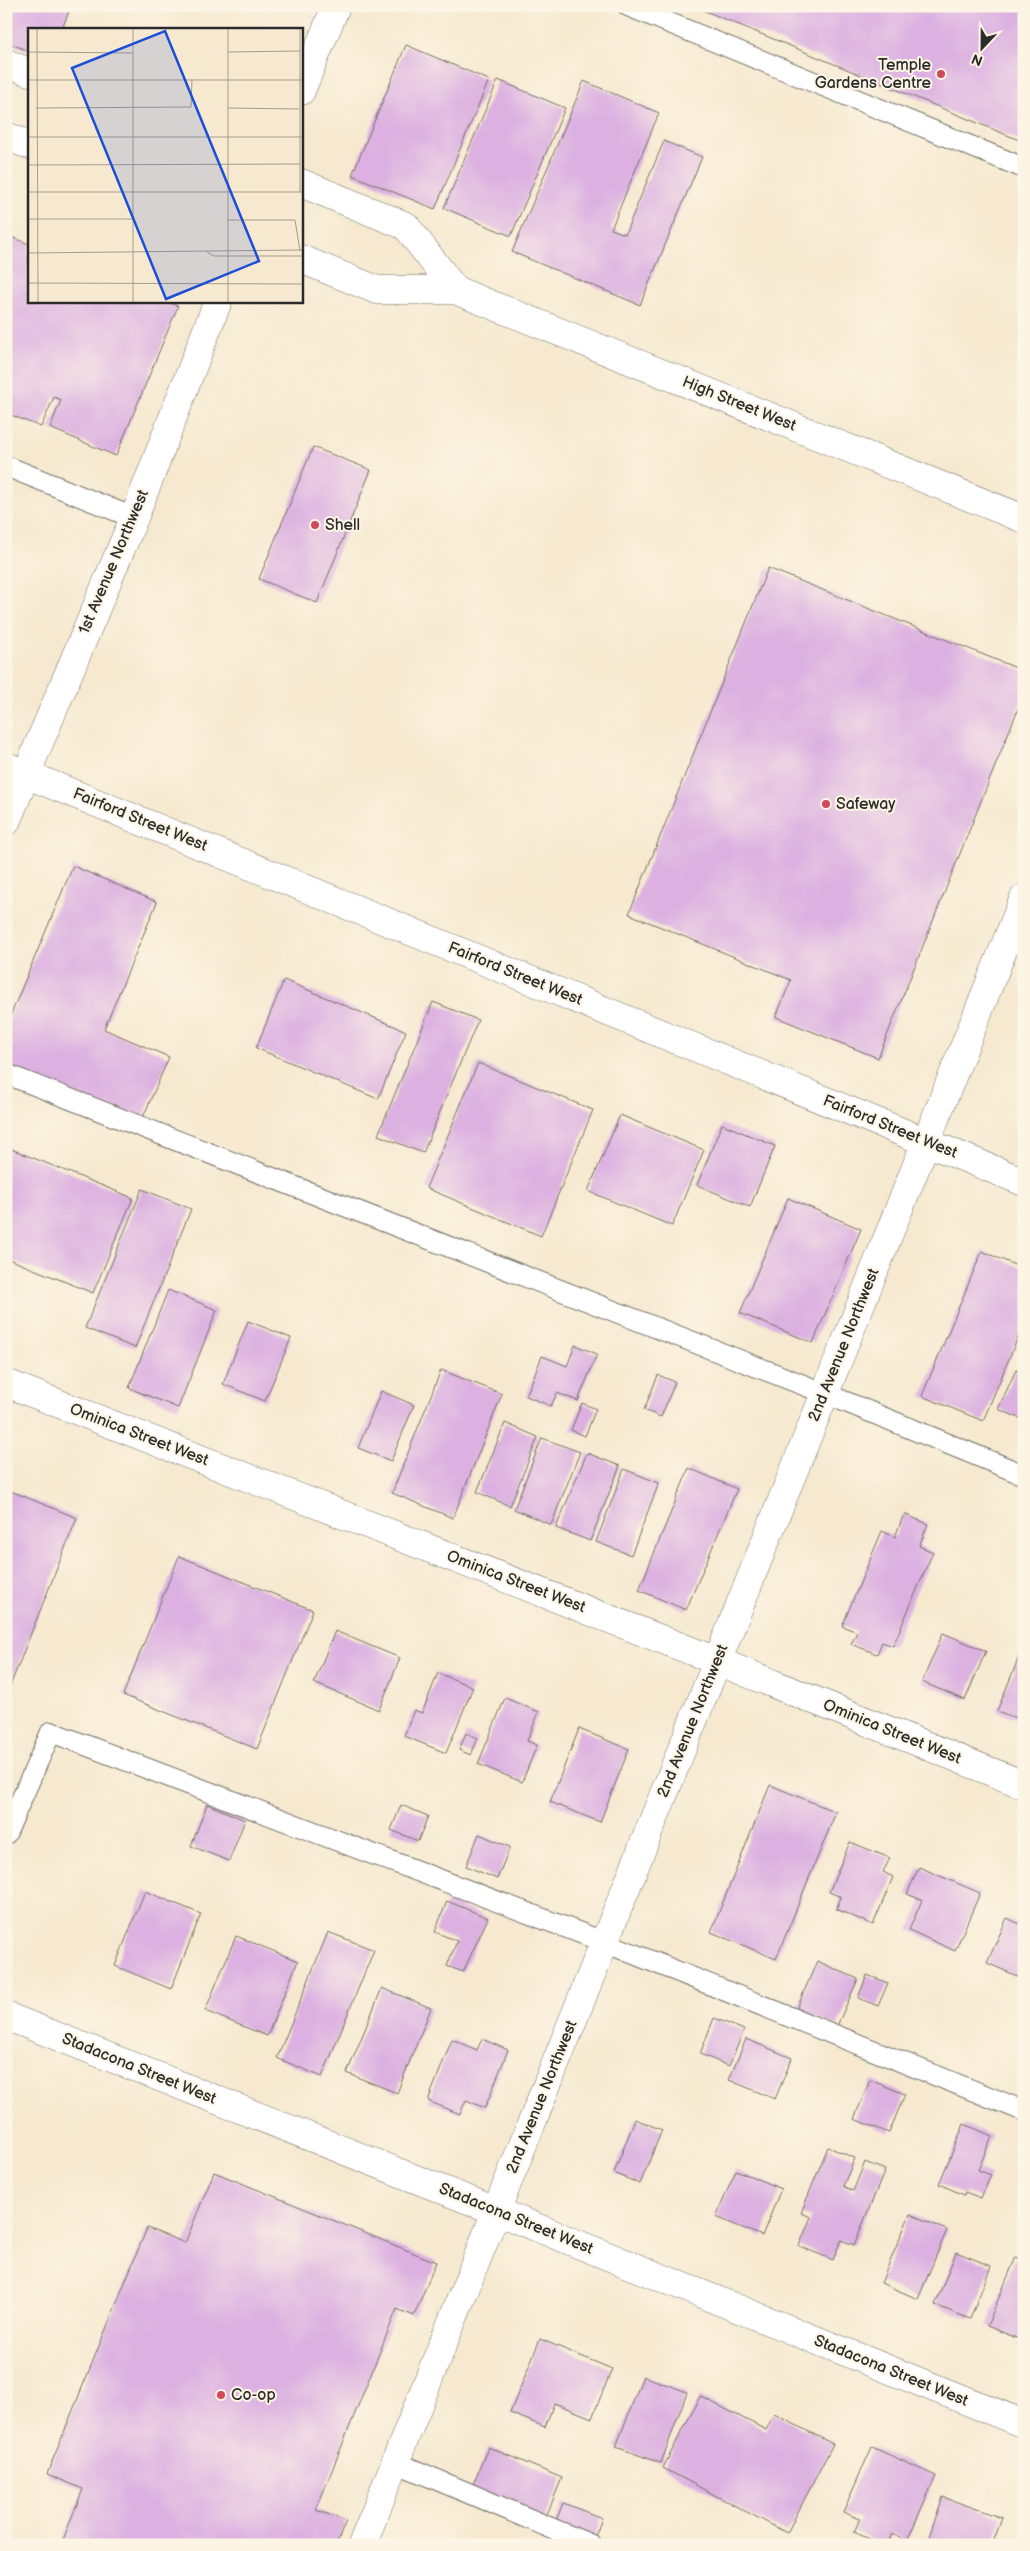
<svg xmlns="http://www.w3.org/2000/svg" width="1030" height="2551" font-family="'Balsamiq Sans',sans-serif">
<rect width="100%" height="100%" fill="#fcf5e5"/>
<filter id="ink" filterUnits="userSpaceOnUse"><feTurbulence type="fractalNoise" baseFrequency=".02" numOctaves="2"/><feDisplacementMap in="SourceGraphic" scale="10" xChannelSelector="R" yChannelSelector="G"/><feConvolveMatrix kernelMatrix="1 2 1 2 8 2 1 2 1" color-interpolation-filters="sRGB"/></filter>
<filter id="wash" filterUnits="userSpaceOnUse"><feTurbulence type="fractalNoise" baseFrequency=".0096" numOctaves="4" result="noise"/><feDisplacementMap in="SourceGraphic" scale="20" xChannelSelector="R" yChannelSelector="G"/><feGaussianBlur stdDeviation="1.12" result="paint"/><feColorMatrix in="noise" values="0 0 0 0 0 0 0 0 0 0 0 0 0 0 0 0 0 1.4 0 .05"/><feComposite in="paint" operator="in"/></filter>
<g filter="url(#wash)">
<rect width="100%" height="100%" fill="#f6e9d0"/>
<g id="blocks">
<!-- building -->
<path fill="#dcb1e1" d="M6 6H71L62 29H29V51L6 42Z
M693 6H1024V142Z
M406 45 489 80 435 209 352 175Z
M498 80 565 108 511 236 444 208Z
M584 81 659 113 611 229 625 234 664 141 702 157 640 305 512 252Z
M6 235 29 244V301H165L178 306 116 456 50 428 61 400 54 397 41 427 6 413Z
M313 447 371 470 317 603 259 579Z
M768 568 1024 671V694L878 1058 776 1017 791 980 629 914Z
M73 866 157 902 104 1029 169 1057 141 1122 6 1066V1026Z
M284 980 406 1031 378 1099 256 1048Z
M433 1002 478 1020 423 1153 378 1135Z
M478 1063 593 1110 541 1236 426 1188Z
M620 1115 704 1150 672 1226 588 1191Z
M722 1124 775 1146 750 1207 697 1185Z
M6 1147 133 1198 93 1293 6 1258Z
M142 1189 191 1209 135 1348 85 1328Z
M788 1198 861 1229 813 1343 740 1313Z
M982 1251 1024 1269V1323L983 1421 922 1396Z
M168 1290 217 1310 178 1408 129 1388Z
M248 1321 291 1338 265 1401 223 1384Z
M575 1345 597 1354 578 1401 557 1393 551 1406 526 1396 542 1356 567 1366Z
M441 1370 502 1394 453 1518 392 1493Z
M1016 1370 1024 1373V1420L998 1409Z
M658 1375 675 1382 661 1417 644 1410Z
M381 1391 414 1405 391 1461 358 1448Z
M582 1403 596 1409 585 1436 571 1430Z
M505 1423 538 1437 510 1506 477 1492Z
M542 1438 580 1452 551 1525 514 1509Z
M587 1453 620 1466 590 1541 556 1528Z
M689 1468 737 1489 686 1610 639 1590Z
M624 1469 659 1483 631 1555 596 1542Z
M6 1489 77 1518 6 1696Z
M904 1514 928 1524 919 1546 933 1552 893 1646 882 1642 877 1654 851 1644 857 1632 842 1626 882 1531 895 1537Z
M179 1556 313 1610 257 1749 123 1695Z
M335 1631 400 1658 379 1710 314 1683Z
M943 1633 986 1651 965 1700 922 1682Z
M1024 1645V1721L997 1711Z
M438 1673 473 1687 446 1753 404 1736 414 1710 422 1713Z
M505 1698 539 1712 527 1741 537 1745 522 1782 478 1764Z
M579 1729 629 1749 600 1822 550 1802Z
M466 1733 478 1738 471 1755 459 1750Z
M770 1785 836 1812 776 1959 711 1932Z
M207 1804 245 1820 229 1861 191 1846Z
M401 1805 428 1816 418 1841 391 1830Z
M479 1834 510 1847 497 1879 466 1866Z
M850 1842 890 1858 883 1872 893 1877 873 1925 836 1909 841 1897 829 1892Z
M919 1867 980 1893 955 1951 909 1930 922 1900 907 1894Z
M145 1891 201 1914 171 1989 115 1966Z
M447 1901 488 1918 463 1972 447 1966 457 1941 435 1932Z
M1007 1918 1024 1926V1979L987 1963Z
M328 1932 374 1950 322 2077 277 2058Z
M236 1936 298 1961 267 2036 205 2011Z
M817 1961 858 1979 837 2026 797 2008Z
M867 1975 888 1983 878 2006 858 1998Z
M382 1988 431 2008 397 2093 347 2073Z
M714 2018 744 2030 729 2066 700 2054Z
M452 2039 477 2050 482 2039 508 2050 485 2108 466 2100 460 2114 428 2101Z
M746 2039 792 2058 775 2099 729 2080Z
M870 2080 905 2094 889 2133 854 2119Z
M635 2119 662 2130 640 2184 614 2173Z
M964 2124 992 2136 978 2170 991 2175 981 2198 965 2192 964 2195 939 2184Z
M828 2147 855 2158 843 2186 853 2191 865 2162 885 2170 854 2245 841 2240 833 2260 799 2246 811 2217 801 2213Z
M736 2170 781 2189 762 2236 716 2217Z
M214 2172 436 2262 414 2316 397 2309 316 2510 346 2521 336 2545H61L83 2489 47 2474 147 2228 185 2243Z
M910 2214 947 2230 918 2299 881 2283Z
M956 2252 991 2266 970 2319 935 2305Z
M1016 2257 1024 2260V2341L987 2326Z
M540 2339 612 2369 592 2418 554 2403 545 2427 510 2413Z
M643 2376 687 2392 661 2463 616 2447Z
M700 2396 766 2430 774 2414 833 2444 787 2533 663 2468Z
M488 2447 562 2478 541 2529 467 2499Z
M872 2447 936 2476 907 2541 892 2534 887 2545H883L854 2532 860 2519 843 2512Z
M943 2497 1002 2518 992 2545H926Z
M563 2503 602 2518 592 2545H565L549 2539Z"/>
</g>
</g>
<g filter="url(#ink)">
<use href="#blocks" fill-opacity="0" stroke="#726e65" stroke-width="1"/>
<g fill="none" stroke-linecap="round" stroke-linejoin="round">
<!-- service casing -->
<g stroke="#726e65" stroke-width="22">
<path id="service" d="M628 6 1024 168
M6 466 134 518
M6 1074 824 1393 1024 1475
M6 1834 51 1732 604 1942 1024 2111
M395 2462 591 2545"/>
</g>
<!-- minor casing -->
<g stroke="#726e65" stroke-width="29">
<path id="minor" d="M6 766 1024 1182
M6 1383 717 1661 1024 1785
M6 2016 496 2211 1024 2424
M362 2545 1024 898"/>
</g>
<!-- tertiary casing -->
<g stroke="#726e65" stroke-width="29">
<path id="tertiary" d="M301 91 336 6
M6 822 134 518 218 301"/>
</g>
<!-- secondary casing -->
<g stroke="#726e65" stroke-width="29">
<path id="secondary" d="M6 63 29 72
M6 136 29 145
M301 183 406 226 455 290
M301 259 377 290H455L1024 519"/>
</g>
<!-- service -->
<use href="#service" stroke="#fff" stroke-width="20"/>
<!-- minor -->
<use href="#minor" stroke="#fff" stroke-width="28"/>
<!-- tertiary -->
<use href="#tertiary" stroke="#fff" stroke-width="28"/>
<!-- secondary -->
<use href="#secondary" stroke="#fff" stroke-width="28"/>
</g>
</g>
<!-- markers -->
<g fill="#d1495b" stroke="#fcf5e5" stroke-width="2">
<circle cx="941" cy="74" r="5"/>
<circle cx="315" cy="525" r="5"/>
<circle cx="826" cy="804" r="5"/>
<circle cx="221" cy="2395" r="5"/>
</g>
<g text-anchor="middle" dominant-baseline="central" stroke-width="4" stroke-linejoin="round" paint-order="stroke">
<!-- poi labels -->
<g font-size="16" fill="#2b2b2b" stroke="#fcf5e5" text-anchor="start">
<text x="931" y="65" text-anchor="end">Temple<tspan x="931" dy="18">Gardens Centre</tspan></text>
<text x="325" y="525">Shell</text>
<text x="836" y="804">Safeway</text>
<text x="231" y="2395">Co-op</text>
</g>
<!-- street labels -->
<g font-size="16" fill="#2b2b2b" stroke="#fcf5e5">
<text transform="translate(739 404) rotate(22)">High Street West</text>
<text transform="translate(114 562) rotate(-67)">1st Avenue Northwest</text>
<text transform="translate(140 820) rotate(22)">Fairford Street West</text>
<text transform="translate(515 974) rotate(22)">Fairford Street West</text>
<text transform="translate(890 1127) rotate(22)">Fairford Street West</text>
<text transform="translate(844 1345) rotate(-68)">2nd Avenue Northwest</text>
<text transform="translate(139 1435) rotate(21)">Ominica Street West</text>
<text transform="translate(516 1582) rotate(21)">Ominica Street West</text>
<text transform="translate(693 1721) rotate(-68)">2nd Avenue Northwest</text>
<text transform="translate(892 1732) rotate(22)">Ominica Street West</text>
<text transform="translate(139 2069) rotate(22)">Stadacona Street West</text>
<text transform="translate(542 2097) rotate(-68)">2nd Avenue Northwest</text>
<text transform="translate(516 2219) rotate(22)">Stadacona Street West</text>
<text transform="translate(891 2371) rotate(22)">Stadacona Street West</text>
</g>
</g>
<!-- overview -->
<g transform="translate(28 28)">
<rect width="275" height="275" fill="#f6e9d0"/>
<path fill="none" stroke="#a59d8e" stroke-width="1" d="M9 0 10 275M105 0V275M200 0V275M272 0V164M0 24 105 25M200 24 272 23M0 52H275M8 80 163 79 164 51M200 80 271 81M0 109H275M0 137 272 136M0 164H275M0 191H105M200 192H267L272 223M179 224 186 228H275M0 225 275 222M0 255 275 256"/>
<path fill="#1d4ed8" fill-opacity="0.15" stroke="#1d4ed8" stroke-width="2.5" d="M137 3 231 233 138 271 44 40Z"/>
<rect width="275" height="275" fill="none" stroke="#2b2b2b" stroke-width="2.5"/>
</g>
<!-- margin -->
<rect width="1030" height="2551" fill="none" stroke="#fcf5e5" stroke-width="25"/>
<!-- north arrow -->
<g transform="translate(982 48) rotate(202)" stroke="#fcf5e5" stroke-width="4" paint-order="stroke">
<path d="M0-4L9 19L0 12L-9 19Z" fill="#2b2b2b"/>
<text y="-8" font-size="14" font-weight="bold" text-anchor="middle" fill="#2b2b2b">N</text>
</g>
</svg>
